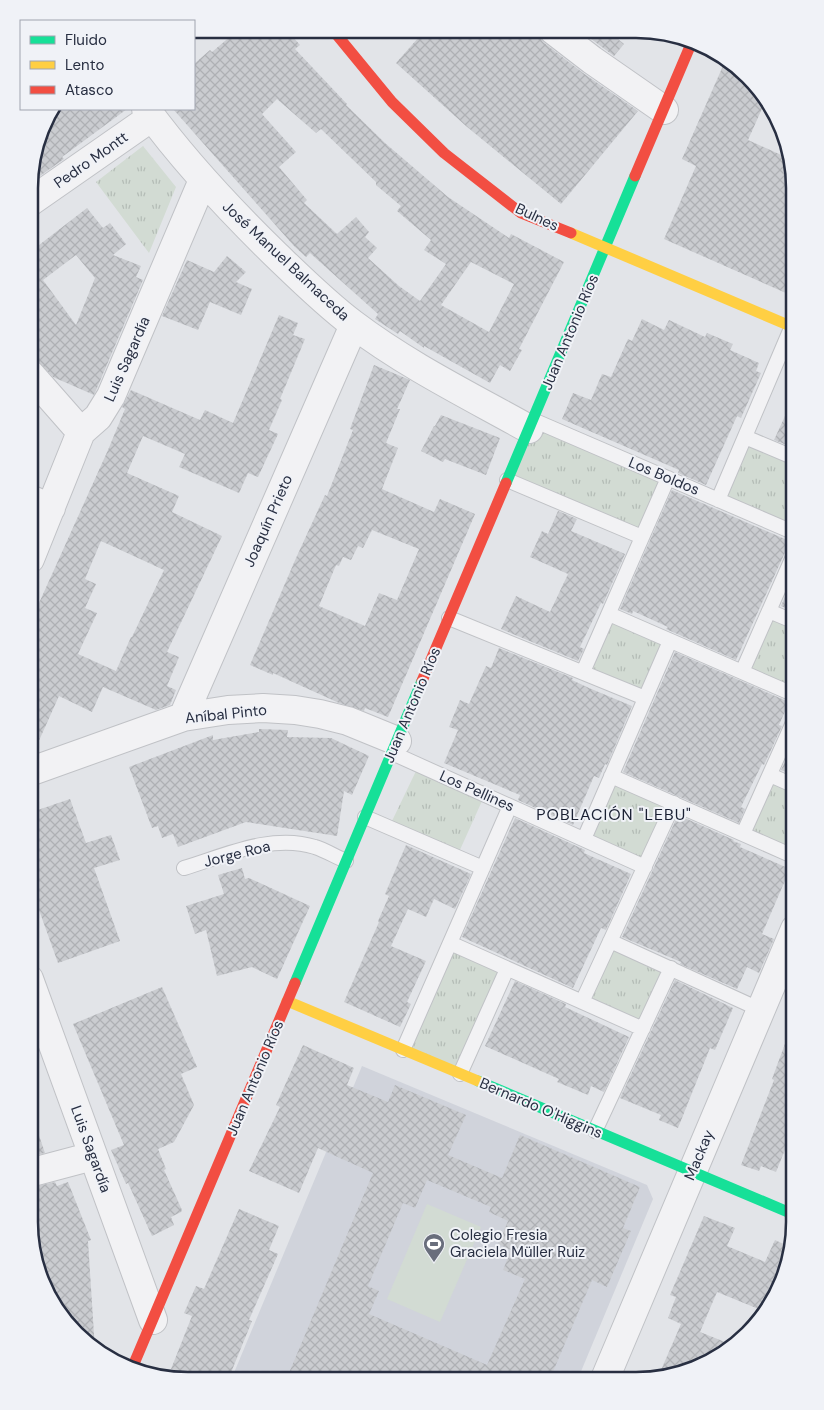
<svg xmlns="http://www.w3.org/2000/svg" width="824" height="1410" font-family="'DM Sans',sans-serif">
<defs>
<pattern id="grass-tufts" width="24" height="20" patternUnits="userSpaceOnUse" patternTransform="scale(1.25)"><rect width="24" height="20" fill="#d2dbd3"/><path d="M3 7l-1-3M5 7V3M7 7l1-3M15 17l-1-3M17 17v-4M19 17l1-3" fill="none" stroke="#b4bcb6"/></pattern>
<pattern id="building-cross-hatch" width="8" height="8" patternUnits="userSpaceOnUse" patternTransform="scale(1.25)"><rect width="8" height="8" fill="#caccd0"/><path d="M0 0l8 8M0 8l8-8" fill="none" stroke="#aeb0b4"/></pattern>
</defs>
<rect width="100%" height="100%" fill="#e2e4e8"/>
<!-- built -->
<path fill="#d0d3db" d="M362 1066 647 1185 653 1199 577 1381 231 1380Z"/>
<!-- grass -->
<path fill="url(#grass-tufts)" d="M143 146 176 187 149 253 96 182Z
M533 420 668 478 642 537 507 480Z
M745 437 795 458V532L718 500Z
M769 611 795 622V695L742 672Z
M609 614 670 641 645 698 583 672Z
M416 771 482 801 459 852 392 821Z
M770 775 795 786V857L743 834Z
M611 776 674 803 645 867 584 839Z
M610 941 671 968 643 1029 582 1002Z
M450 943 507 969 460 1074 403 1050Z"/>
<!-- pitch -->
<path fill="#d2dbd3" d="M427 1204 481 1227 440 1322 387 1299Z"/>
<!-- building -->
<path fill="url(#building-cross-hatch)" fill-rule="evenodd" d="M239 29H286L300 45 295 49 347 104 346 105 385 143 448 197 509 238 511 234 564 262 519 349 522 350 510 371 500 365 490 383 424 346V348L400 331 398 334 375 319 378 314 310 253 306 257 294 246 173 109H194V64L210 50 212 52ZM277 99 316 133 321 129 376 182V185L401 206 397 211 431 240 424 250 446 264 420 301 399 286 368 258 377 248 365 237 369 232 356 217 337 234 304 203 307 200 279 167 296 152 262 114ZM471 262 514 284 489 332 441 305Z
M426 29 538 30 539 36 543 42 583 73 638 111 561 204 466 126 396 63Z
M579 30H607L624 44 614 56Z
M726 59 733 62 765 102 748 140 790 159 795 187V297L664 239 696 166 682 159Z
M52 109H127L62 157 64 159 30 183V167L45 117Z
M87 208 103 228 110 223 126 244 113 255 141 266 136 277 143 280 94 395 53 377 38 361 30 350V252ZM76 255 95 278 76 325 43 280Z
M227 256 246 272 236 282 252 289 241 315 210 302 198 330 162 316 187 260 214 272Z
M279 315 298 323 293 335 305 339 280 399 282 400 269 430 278 434 258 477 248 473 239 493 179 467 185 454 143 436 127 473 179 496 172 512 222 536 167 652 179 657 167 686 176 690 170 705 156 710 103 687 92 712 59 696 33 754 29 755 30 623 108 450 125 409 122 407 131 390 200 420 205 410 233 423ZM101 541 164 570 132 637H131L116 671 78 654 97 613 85 608 96 584 85 579Z
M642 319 664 330 669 320 705 337 707 333 733 344 730 350 759 363 756 371 761 373 741 418 737 416 706 485 678 473 679 470 562 419 573 393 591 400 602 374 611 377 628 339 632 341Z
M374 365 410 380 397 409H400L386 443 398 448 382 489 434 512 440 499 475 514 388 717 365 708 364 711 339 703 273 673V675L250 665 296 558 325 495 327 496 353 430 350 429ZM372 530 419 549 397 600 379 593 365 626 319 606 336 565 339 566 343 557 351 560 358 546 363 548Z
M795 394V440L792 447 774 440Z
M441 415 500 438 486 475 445 459 443 462 421 451 434 426H435Z
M672 490 794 543 787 548 736 660 666 629 668 627 633 611 632 614 620 609Z
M558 511 577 519 571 531 625 554 603 604 601 603 580 647 584 649 578 661 501 629 516 596 550 612 568 574 530 557 542 531 548 534Z
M795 573V612L781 606Z
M499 648 573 678 572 680 589 688 632 706 607 765 605 764 599 778 594 776 573 825 518 800 520 795 444 763 458 730 449 727 460 700 469 704 486 666 491 668Z
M675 652 789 702 779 725 782 726 764 765 762 764 741 807 745 809 739 823 623 772Z
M259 729 288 730 287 737 331 738 369 756 352 795 344 791 337 836 246 822 178 847 173 834 162 838 158 826 152 828 129 767 213 735V740L259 732Z
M795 739V776L781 770Z
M70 799 86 843 111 835 120 860 94 868 120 941 58 963 29 882V813Z
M678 815 734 840 733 841 741 844 740 847 790 869 762 934 774 939 759 973 747 967 737 989 680 964 681 962 622 937Z
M515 818 585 850 584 853 631 874 606 930 601 928 573 988 462 937Z
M406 845 471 874 455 909 434 899 426 917 408 909 391 946 426 961 407 1002 411 1004 400 1027 344 1002 379 922 378 921 389 896 385 894Z
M242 868 245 879 249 878 310 906 277 979 252 967 217 976 206 930 195 934 186 906 224 894 218 875Z
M675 980 733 1008 715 1050 710 1048 678 1128 659 1120 661 1115 620 1098Z
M515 981 566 1004 565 1007 629 1037 604 1092 591 1086 588 1095 557 1082 559 1079 485 1046Z
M162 987 197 1067 181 1074 194 1105 174 1142 158 1149 166 1169 164 1170 182 1210 181 1212 171 1217 174 1225 152 1236 128 1183 126 1184 111 1150 124 1145 73 1024Z
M793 1022H795V1125L776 1172 761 1166 759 1171 741 1165 774 1080 772 1079Z
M303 1045 354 1068 347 1085 388 1102 395 1085 466 1115 448 1155 502 1178 520 1135 640 1187 623 1228 631 1231 607 1287 592 1280 549 1381 286 1380 373 1173 318 1148 299 1193 249 1171 280 1107 276 1105ZM427 1180 491 1207 489 1212 508 1221 498 1244 511 1250 503 1270 525 1279 487 1365 369 1314 379 1291 368 1286 403 1203 415 1208Z
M32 1115 45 1153 29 1157V1116Z
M55 1182 57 1186 68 1182 91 1240 88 1241 95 1350 91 1348 41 1283 29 1223V1188Z
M239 1209 279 1226 269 1250 278 1254 249 1320 252 1321 228 1380H200L171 1369 192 1316 184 1313 196 1286 204 1289Z
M704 1216 735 1228 727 1246 765 1262 775 1240 792 1248 787 1274 766 1312 717 1292 700 1332 730 1344 697 1369 658 1377 681 1324 668 1318 676 1297 670 1295Z"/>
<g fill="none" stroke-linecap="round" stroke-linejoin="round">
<!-- lane casing -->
<g stroke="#c0c2c6" stroke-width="16">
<path id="lane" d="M533 420 795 533
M745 437 795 458
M507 480 642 537
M718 500 792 326
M769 611 795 622
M609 614 795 695
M449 618 645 698
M583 672 668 478
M742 672 795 552
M392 753 645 867
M770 775 795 786
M611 776 795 857
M365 817 483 868
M743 834 795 718
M584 839 670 641
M184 868C224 856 272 833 315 847 325 850 336 857 346 861
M610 941 761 1010
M450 943 643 1029
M582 1002 674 803
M403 1050 510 806
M460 1074 507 969
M595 1131 671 968"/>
</g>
<!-- street casing -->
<g stroke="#c0c2c6" stroke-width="30">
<path id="street" d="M553 30 592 60 664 110
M146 109C184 161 228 208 274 253 300 278 325 303 353 324 407 365 470 396 529 429
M30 202 152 117
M30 374 81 432
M30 499 51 508
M30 559 81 432 98 417 111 396 203 180
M183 717 354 325
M29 772 183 717 228 710 263 708 295 710 320 714 348 721 397 741
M29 979 153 1320
M29 1173 93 1156
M604 1381 795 929"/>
</g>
<!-- lane -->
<use href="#lane" stroke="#f2f2f4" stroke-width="14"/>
<!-- street -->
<use href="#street" stroke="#f2f2f4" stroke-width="28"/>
<!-- fast -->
<path stroke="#16e098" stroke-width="11" d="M506 483 635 176
M295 983 422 681
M478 1081 795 1215"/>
<!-- slow -->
<path stroke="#ffcf43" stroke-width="11" d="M571 233 795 328
M287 1001 478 1081"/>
<!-- jam -->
<path stroke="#f24e42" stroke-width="11" d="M332 29 392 102 444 153 521 213 571 233
M635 176 691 44
M422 681 506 483
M133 1366 295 983"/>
</g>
<!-- icons -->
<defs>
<g id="stadium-pin" transform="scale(1.125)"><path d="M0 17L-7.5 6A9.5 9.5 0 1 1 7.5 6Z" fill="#696e7c" stroke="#f0f2f7"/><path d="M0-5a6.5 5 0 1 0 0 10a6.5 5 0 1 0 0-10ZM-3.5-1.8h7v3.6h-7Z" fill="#fff"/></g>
</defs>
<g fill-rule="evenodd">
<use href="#stadium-pin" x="434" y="1244"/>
</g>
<g text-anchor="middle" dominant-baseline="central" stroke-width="4" stroke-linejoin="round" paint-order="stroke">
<!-- street labels -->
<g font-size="15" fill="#282f42" stroke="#f0f2f7">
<text transform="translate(91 160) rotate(-35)">Pedro Montt</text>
<text transform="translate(537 217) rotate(25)">Bulnes</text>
<text transform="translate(286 261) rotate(43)">José Manuel Balmaceda</text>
<text transform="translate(570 332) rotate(-67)">Juan Antonio Ríos</text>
<text transform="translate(127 359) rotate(-66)">Luis Sagardía</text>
<text transform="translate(664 476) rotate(23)">Los Boldos</text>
<text transform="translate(268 521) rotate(-66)">Joaquín Prieto</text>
<text transform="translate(412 705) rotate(-67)">Juan Antonio Ríos</text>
<text transform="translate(226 714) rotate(-6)">Aníbal Pinto</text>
<text transform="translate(477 791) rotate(24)">Los Pellines</text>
<text transform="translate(237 854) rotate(-14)">Jorge Roa</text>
<text transform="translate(255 1078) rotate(-67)">Juan Antonio Ríos</text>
<text transform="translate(541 1108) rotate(23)">Bernardo O'Higgins</text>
<text transform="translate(91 1149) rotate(70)">Luis Sagardía</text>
<text transform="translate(699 1155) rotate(-67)">Mackay</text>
</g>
<!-- poi labels -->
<g font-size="15" fill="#282f42" stroke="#f0f2f7" text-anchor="start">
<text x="450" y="1235">Colegio Fresia<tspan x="450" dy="17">Graciela Müller Ruiz</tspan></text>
</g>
<!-- neighbourhood labels -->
<g font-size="16" letter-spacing="1" fill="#1a2033" stroke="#f0f2f7">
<text x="614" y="814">POBLACIÓN "LEBU"</text>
</g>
</g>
<!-- crop -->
<path d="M0 0H824V1410H0ZM188 38H636A150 150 0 0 1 786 188V1222A150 150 0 0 1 636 1372H188A150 150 0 0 1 38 1222V188A150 150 0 0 1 188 38Z" fill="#f0f2f7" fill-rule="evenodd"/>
<path fill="none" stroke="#282f42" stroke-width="2.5" d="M188 38H636A150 150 0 0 1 786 188V1222A150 150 0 0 1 636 1372H188A150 150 0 0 1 38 1222V188A150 150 0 0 1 188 38Z"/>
<!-- legend -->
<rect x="20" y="20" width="175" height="90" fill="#f0f2f7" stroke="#a0a4af"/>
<rect x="30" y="36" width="25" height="8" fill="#16e098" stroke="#a0a4af"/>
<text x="65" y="45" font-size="15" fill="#282f42">Fluido</text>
<rect x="30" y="61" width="25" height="8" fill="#ffcf43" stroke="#a0a4af"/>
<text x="65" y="70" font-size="15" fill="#282f42">Lento</text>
<rect x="30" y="86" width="25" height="8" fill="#f24e42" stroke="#a0a4af"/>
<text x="65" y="95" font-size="15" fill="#282f42">Atasco</text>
</svg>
